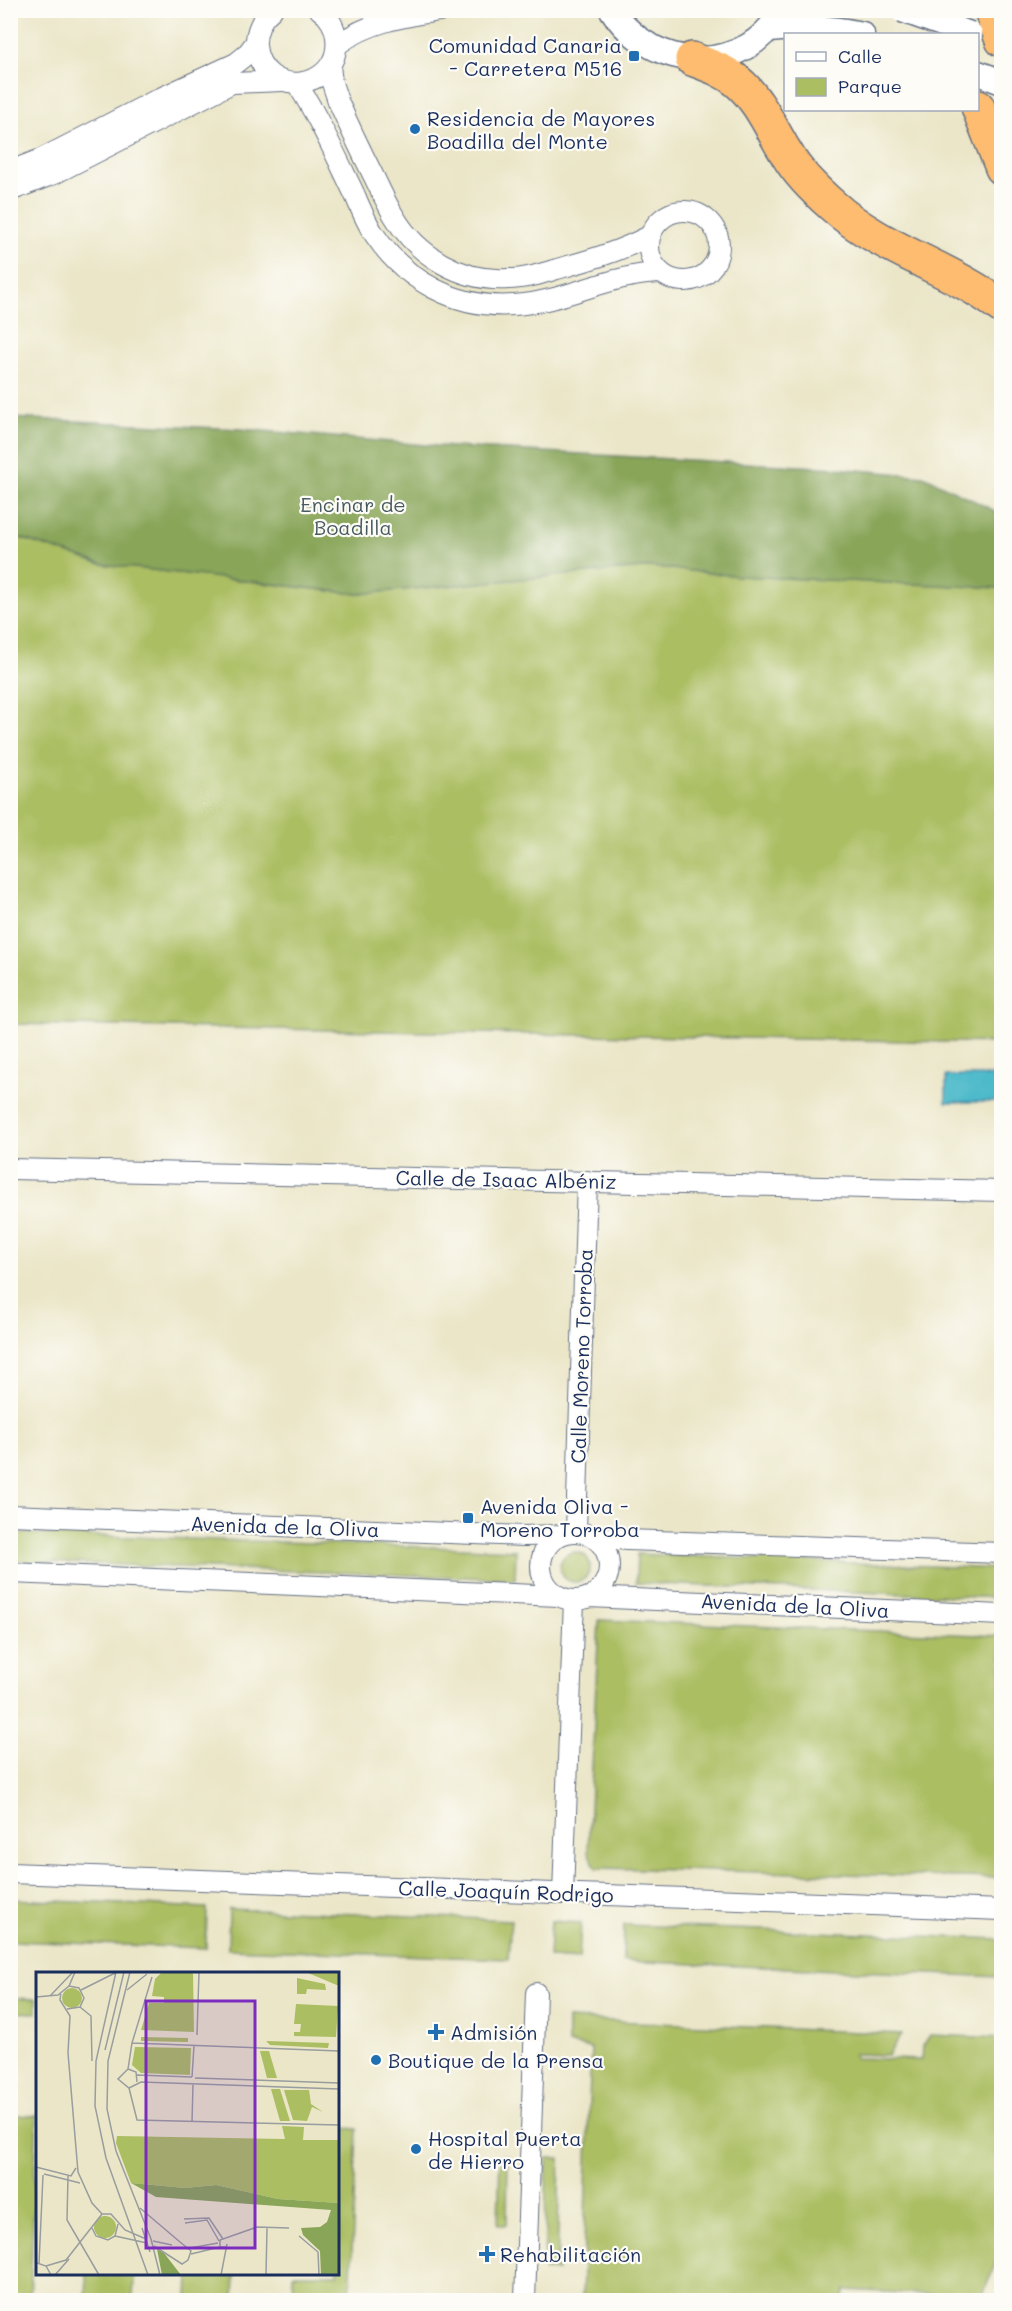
<svg xmlns="http://www.w3.org/2000/svg" width="1012" height="2311" font-family="Mali,sans-serif">
<rect width="100%" height="100%" fill="#fdfcf7"/>
<filter id="ink" filterUnits="userSpaceOnUse"><feTurbulence type="fractalNoise" baseFrequency=".0167" numOctaves="2"/><feDisplacementMap in="SourceGraphic" scale="12" xChannelSelector="R" yChannelSelector="G"/><feConvolveMatrix kernelMatrix="1 2 1 2 8 2 1 2 1" color-interpolation-filters="sRGB"/></filter>
<filter id="wash" filterUnits="userSpaceOnUse"><feTurbulence type="fractalNoise" baseFrequency=".008" numOctaves="4" result="noise"/><feDisplacementMap in="SourceGraphic" scale="24" xChannelSelector="R" yChannelSelector="G"/><feGaussianBlur stdDeviation="1.35" result="paint"/><feColorMatrix in="noise" values="0 0 0 0 0 0 0 0 0 0 0 0 0 0 0 0 0 1.4 0 .05"/><feComposite in="paint" operator="in"/></filter>
<g filter="url(#wash)">
<rect width="100%" height="100%" fill="#ebe6c8"/>
<!-- green -->
<path fill="#abbe62" stroke="#637660" stroke-width="1.5" d="M11 535 101 564 358 594 652 567 740 576 1001 588V1043L11 1024Z
M11 1533 516 1550 515 1579 11 1561Z
M560 1567a15 15 0 1 1 30 0a15 15 0 1 1-30 0Z
M637 1554 1001 1569V1598L636 1583Z
M599 1620 1001 1636V1878L596 1868 588 1852Z
M11 1899 207 1908 206 1948 11 1941Z
M229 1909 511 1920 508 1959 228 1949Z
M551 1921 581 1923 579 1959 549 1957Z
M624 1925 1001 1939V1977L623 1961Z
M10 1998 37 1999V2013L11 2012Z
M568 2019 902 2034 888 2055 854 2054 855 2058 922 2060 923 2046 930 2035 1001 2038V2249L982 2297 845 2290 842 2300H582L591 2048 568 2044Z
M11 2115 37 2116 30 2300H11Z
M338 2128 357 2129 350 2300H292L293 2274H338Z
M500 2156H508L507 2225H498Z
M547 2158H560L557 2271 544 2270Z
M87 2274H134L133 2300H86Z
M189 2274H235L234 2300H188Z"/>
<!-- forest -->
<path fill="#88a558" stroke="#526a5b" stroke-width="1.5" d="M11 418 241 429 437 446 836 468 924 476 1001 514V588L740 576 652 567 358 594 101 564 11 535Z"/>
<!-- water -->
<path fill="#4ebaca" stroke="#347494" stroke-width="1.5" d="M946 1076H997L998 1102H946Z"/>
</g>
<g filter="url(#ink)">
<g fill="none" stroke-linecap="round" stroke-linejoin="round">
<!-- minor casing -->
<g stroke="#646f83" stroke-width="22">
<path id="minor" d="M272 10C261 18 255 33 256 46 262 101 343 91 336 37 335 27 329 16 320 10
M337 45C369 21 406 16 445 10
M330 65 332 83 338 101C349 126 361 151 373 175 380 189 386 203 394 216 417 256 462 282 508 279 525 279 541 274 557 269 590 260 621 251 651 235
M297 84C319 118 336 156 354 193 360 207 366 222 374 234 405 281 457 309 514 305 564 302 610 274 661 273
M10 171 41 159 160 98 236 63 246 55 256 42
M10 191 54 174 232 83 282 81
M649 246a35 35 0 1 1 70 0a35 35 0 1 1-70 0Z
M10 1169 1002 1191
M10 1515 524 1536 560 1535
M576 1531 587 1181
M541 1566a34 34 0 1 1 68 0a34 34 0 1 1-68 0Z
M593 1536 627 1540 1002 1553
M10 1573 559 1596
M588 1597 1002 1615
M10 1873C341 1886 671 1896 1002 1910
M563 1894 574 1600
M525 2300 536 1993"/>
</g>
<!-- tertiary casing -->
<g stroke="#646f83" stroke-width="27">
<path id="tertiary" d="M612 10C640 55 701 73 748 46 763 37 774 24 784 10
M770 30C802 26 831 27 862 34
M978 73 1002 82"/>
</g>
<!-- motorway casing -->
<g stroke="#646f83" stroke-width="36">
<path id="motorway" d="M991 10 1002 40
M692 59C708 65 723 70 737 81 760 100 772 131 788 156 799 175 817 192 833 206 882 250 950 267 1002 307
M978 107 1002 168"/>
</g>
<!-- minor -->
<use href="#minor" stroke="#fff" stroke-width="20"/>
<!-- tertiary -->
<use href="#tertiary" stroke="#fff" stroke-width="24"/>
<!-- motorway -->
<use href="#motorway" stroke="#fdbc70" stroke-width="33"/>
<!-- tertiary-bridge casing -->
<g stroke="#646f83" stroke-width="27" stroke-linecap="butt">
<path id="tertiary-bridge" d="M902 10 970 34"/>
</g>
<!-- tertiary-bridge -->
<use href="#tertiary-bridge" stroke="#fff" stroke-width="24"/>
</g>
</g>
<!-- markers -->
<g fill="#1f6fb2" stroke="#fdfcf7" stroke-width="2">
<rect x="628" y="50" width="12" height="12" rx="3"/>
<circle cx="415" cy="129" r="6"/>
<rect x="462" y="1512" width="12" height="12" rx="3"/>
<path d="M433 2023h6v6h6v6h-6v6h-6v-6h-6v-6h6z"/>
<circle cx="376" cy="2060" r="6"/>
<circle cx="416" cy="2149" r="6"/>
<path d="M484 2245h6v6h6v6h-6v6h-6v-6h-6v-6h6z"/>
</g>
<g text-anchor="middle" dominant-baseline="central" stroke-width="4.5" stroke-linejoin="round" paint-order="stroke">
<!-- poi labels -->
<g font-size="20" fill="#1b2f5e" stroke="#fdfcf7" text-anchor="start">
<text x="622" y="45" text-anchor="end">Comunidad Canaria<tspan x="622" dy="23">- Carretera M516</tspan></text>
<text x="427" y="118">Residencia de Mayores<tspan x="427" dy="23">Boadilla del Monte</tspan></text>
<text x="480" y="1506">Avenida Oliva -<tspan x="480" dy="23">Moreno Torroba</tspan></text>
<text x="450" y="2032">Admisión</text>
<text x="388" y="2060">Boutique de la Prensa</text>
<text x="428" y="2138">Hospital Puerta<tspan x="428" dy="23">de Hierro</tspan></text>
<text x="500" y="2254">Rehabilitación</text>
</g>
<!-- park labels -->
<g font-size="20" fill="#465a5f" stroke="#fdfcf7">
<text x="353" y="504">Encinar de<tspan x="353" dy="23">Boadilla</tspan></text>
</g>
<!-- street labels -->
<g font-size="20" fill="#1b2f5e" stroke="#fdfcf7">
<text transform="translate(506 1179) rotate(1)">Calle de Isaac Albéniz</text>
<text transform="translate(581 1356) rotate(-88)">Calle Moreno Torroba</text>
<text transform="translate(285 1526) rotate(2)">Avenida de la Oliva</text>
<text transform="translate(795 1605) rotate(3)">Avenida de la Oliva</text>
<text transform="translate(506 1891) rotate(2)">Calle Joaquín Rodrigo</text>
</g>
</g>
<!-- overview -->
<g transform="translate(36 1972)">
<rect width="303" height="303" fill="#ebe6c8"/>
<path d="M126 0 157 1 158 60 105 58 113 31H128V25L116 24 119 7ZM269 0H303V14L277 3ZM261 6 289 12 290 18 271 17 270 22H261ZM26 26a10 10 0 1 1 20 0a10 10 0 1 1-20 0ZM260 32 302 34 300 65 258 64V60H264L265 52H258ZM105 65 152 66V70L105 69ZM230 69 293 71 292 76 234 73ZM99 75 155 76 154 103 105 101 96 93ZM224 79H233L241 106H231ZM235 117H244L254 149H244ZM248 118H273L275 132 287 140 276 135 271 149 257 148ZM246 154 268 155 267 168H303V231L242 227 180 213 149 216 95 211 80 171 81 164 249 167ZM58 255a11 11 0 1 1 22 0a11 11 0 1 1-22 0Z" fill="#abbe62"/>
<path d="M95 211 149 216 180 213 242 227 303 231V303H285L284 279 267 263 265 256 284 255 291 250 295 238 120 225ZM121 277 128 281 145 303H126Z" fill="#88a558"/>
<path fill="none" stroke="#989d9e" stroke-width="1.5" d="M80 0 60 89 59 134 70 186 112 303M94 0 72 89 71 137 80 179 115 267 124 303M45 18 79 1M91 18 111 2M25 20 24 28 34 44 32 81 42 200 56 231 66 242M14 24 37 0M0 25 22 23 33 14 39 0M44 35 55 44 56 89M31 37 44 35 48 26 43 16 33 14M161 63 163 0M96 71 303 79M69 78 88 0M92 97 82 107 93 116 105 110 303 117M92 97 96 71 116 5M92 97 100 100 101 110M101 103 156 105M156 105 158 74M159 106 303 111M93 116 101 148 303 153M156 150 157 112M0 195 35 204 40 196M8 202 44 211M32 204 31 248 63 303M104 236 144 270M148 247 173 246 187 267M149 251 171 248 183 269M56 256 60 264 72 268 79 264 82 252M106 256 114 280M79 264 111 271M263 264 282 280 283 303M117 269 136 273M118 274 146 292 152 288 155 279 144 270M190 275H184V268L221 255 253 256M154 276 182 271M155 282 184 275M1 291 10 294 15 303M3 292 7 203M10 294 30 288 66 242H75L89 258 110 267M19 303 33 287M185 303 191 272M230 303 231 256"/>
<path fill="#7b2cbf" fill-opacity="0.15" stroke="#7b2cbf" stroke-width="3" d="M110 29H219V276H110Z"/>
<rect width="303" height="303" fill="none" stroke="#1b2f5e" stroke-width="3"/>
</g>
<!-- margin -->
<rect width="1012" height="2311" fill="none" stroke="#fdfcf7" stroke-width="36"/>
<!-- legend -->
<rect x="784" y="33" width="195" height="78" fill="#fdfcf7" stroke="#a3aaba" stroke-width="1.5"/>
<rect x="796" y="52" width="30" height="9" fill="#ffffff" stroke="#a3aaba" stroke-width="1.5"/>
<text x="838" y="63" font-size="18" fill="#1b2f5e">Calle</text>
<rect x="796" y="78" width="30" height="18" fill="#abbe62" stroke="#a3aaba" stroke-width="1.5"/>
<text x="838" y="93" font-size="18" fill="#1b2f5e">Parque</text>
</svg>
